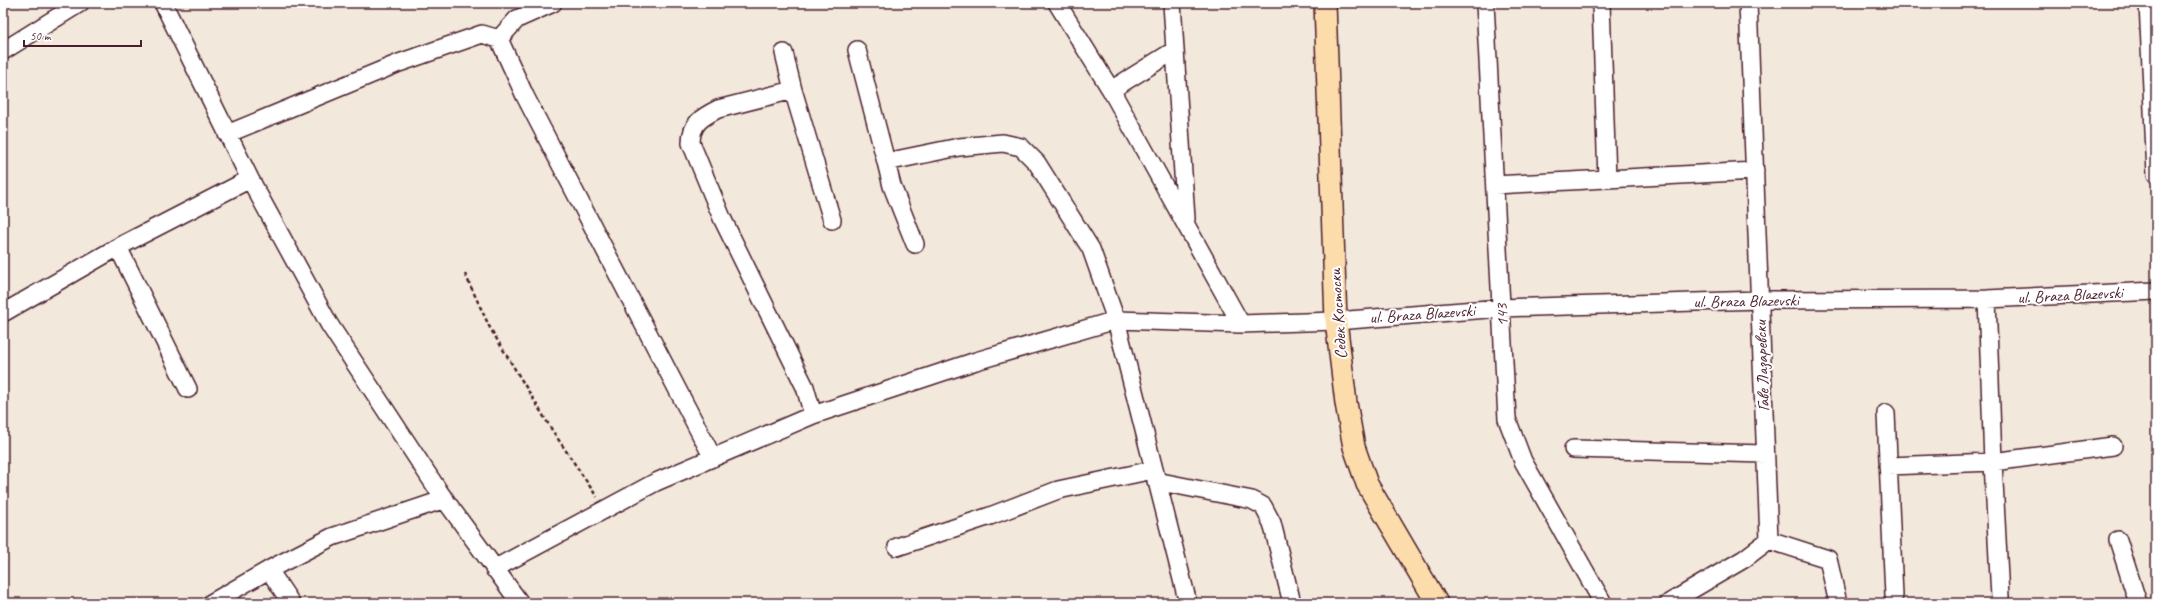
<svg xmlns="http://www.w3.org/2000/svg" width="2159" height="606" font-family="Caveat,sans-serif">
<rect width="100%" height="100%" fill="#f2e8db"/>
<filter id="ink" filterUnits="userSpaceOnUse"><feTurbulence type="fractalNoise" baseFrequency=".025" numOctaves="2"/><feDisplacementMap in="SourceGraphic" scale="8" xChannelSelector="R" yChannelSelector="G"/><feConvolveMatrix kernelMatrix="1 2 1 2 8 2 1 2 1" color-interpolation-filters="sRGB"/></filter>
<g filter="url(#ink)">
<g fill="none" stroke-linecap="round" stroke-linejoin="round">
<!-- minor casing -->
<g stroke="#4a1f2b" stroke-width="20">
<path id="minor" d="M163 3 250 179 329 324 440 493 520 603
M1057 3 1111 90 1241 324
M1485 3 1507 419 1523 461 1603 603
M1601 3 1607 179
M2148 3 2156 174
M499 39 517 19 553 3
M857 50 886 162
M1175 50 1186 219
M3 51 80 3
M784 53 793 90 718 109C702 117 691 123 691 143L722 218 805 387 813 415
M793 90 832 220
M1111 90 1175 50 1172 3
M227 134 399 63 482 34 499 39 525 96 713 458
M1495 185 1755 171
M915 244 892 186 886 162 959 147 1003 143 1021 147 1037 163 1091 249 1116 320 1188 603
M118 247 188 389
M1987 299 1993 462 2113 446
M3 313 118 247 250 179
M1886 413 1894 596
M1573 449 1765 454
M1888 466 1993 462 2000 597
M1156 481 1252 500 1263 506 1272 523 1292 603
M1769 540 1828 559 1838 603
M2118 540 2138 603
M897 547 990 516 1058 490 1153 470
M494 569 656 482 813 415 976 361 1116 320 1241 324 1336 321 1501 308 1759 300 1987 299 2156 291
M269 570 291 603
M211 603 272 568 332 537 445 499
M1669 603 1744 559 1769 540 1748 3"/>
</g>
<!-- major casing -->
<g stroke="#4a1f2b" stroke-width="24">
<path id="major" d="M1325 3 1336 321 1346 403 1354 447 1367 484 1437 603"/>
</g>
<!-- path -->
<path stroke="#4a1f2b" stroke-width="2.5" stroke-dasharray="4 3" stroke-linecap="butt" d="M465 274 490 328 552 430 597 497
M882 603 886 601"/>
<!-- minor -->
<use href="#minor" stroke="#fff" stroke-width="17"/>
<!-- major -->
<use href="#major" stroke="#fddcac" stroke-width="21"/>
</g>
</g>
<g text-anchor="middle" dominant-baseline="central" stroke-width="4" stroke-linejoin="round" paint-order="stroke">
<!-- street labels -->
<g font-size="17" fill="#4a1f2b" stroke="#fff">
<text transform="translate(2070 295) rotate(-3)">ul. Braza Blazevski</text>
<text transform="translate(1746 301) rotate(-1)">ul. Braza Blazevski</text>
<text transform="translate(1338 314) rotate(-94)">Седек Костоски</text>
<text transform="translate(1422 314) rotate(-4)">ul. Braza Blazevski</text>
<text transform="translate(1502 315) rotate(-93)">143</text>
<text transform="translate(1762 366) rotate(-92)">Гаве Лазаревски</text>
</g>
</g>
<!-- margin -->
<rect width="2159" height="606" fill="none" stroke="#fff" stroke-width="16"/>
<rect x="8" y="8" width="2143" height="590" fill="none" stroke="#4a1f2b" stroke-width="1.5" filter="url(#ink)"/>
<!-- scale -->
<path d="M24 40v6h117v-6" fill="none" stroke="#4a1f2b" stroke-width="2"/>
<text x="30" y="40" font-size="12" fill="#4a1f2b" stroke="#ffffff" stroke-width="3" paint-order="stroke">50 m</text>
</svg>
